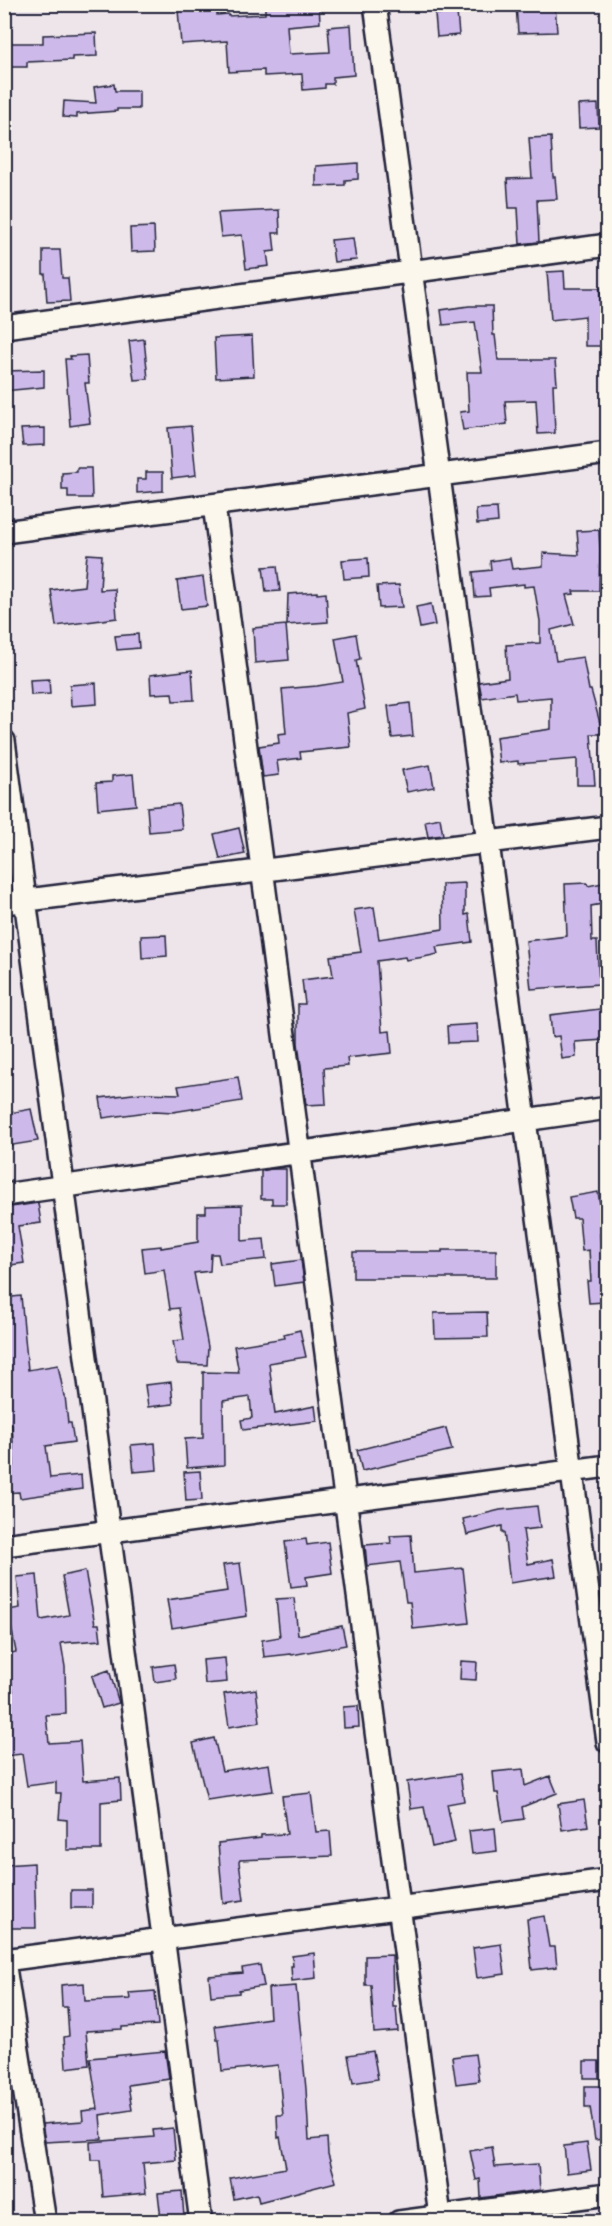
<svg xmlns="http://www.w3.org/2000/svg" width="612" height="2226" font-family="Kalam,sans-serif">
<rect width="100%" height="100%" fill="#eee5eb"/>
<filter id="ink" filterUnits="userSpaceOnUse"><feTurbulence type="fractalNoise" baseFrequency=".0167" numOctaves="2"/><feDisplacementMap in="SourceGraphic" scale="12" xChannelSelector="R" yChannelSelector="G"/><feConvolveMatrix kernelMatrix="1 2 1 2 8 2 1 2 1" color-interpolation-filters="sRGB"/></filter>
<g filter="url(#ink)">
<!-- building -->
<path fill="#cebaea" stroke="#22223b" stroke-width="1.5" d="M202 4H217V15L228 14V16L265 14V6L319 4 320 23 287 26 289 54 330 52 328 27 351 25 354 75 333 77V84H325V88L303 90 302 74 264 76V70L229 72 227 41 181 44 178 10 202 8Z
M523 4H555L557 32 518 33 516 5Z
M457 12 459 35 437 37 435 14Z
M96 33 97 56 72 57V60L27 62V67H7V43H43V35Z
M114 84 115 91H139V109H117V111L77 114V118L63 117 64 101 96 103 94 87Z
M598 104 599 127 579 128 578 105Z
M551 137 553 177H555L557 199 537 200 539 242 520 244 518 208H509L507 179 532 178 529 138Z
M358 163V179L345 180V185L316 186V166Z
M279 210 280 233H273L275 251 267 252 269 266 246 269 242 235 221 237 218 213Z
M154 227 155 251 131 252 130 228Z
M353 238 356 260 334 262 331 240Z
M43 250H60L62 278H68L70 301 47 302 45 274H43Z
M564 271 565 288H600V326H603V346H585V316L551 320 547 272Z
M469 306H492L493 335H495L498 360H555L557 384H553L555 433 538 434 536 400 505 401 507 424 463 430 460 412 469 411 467 372H482L475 322 443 325 441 310Z
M252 336 254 376 216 378 214 338Z
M144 339 148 379 134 380 129 341Z
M87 355 89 383H85L90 423 70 426 65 359H71L70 356Z
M44 370V387L4 391V371Z
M191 426 196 475 172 478 168 428Z
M45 428V445L23 446 21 429Z
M77 468H91L92 498H68V490H62V473L77 472Z
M146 472H163V491L137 493V479H146Z
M497 508 498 522 477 524 476 509Z
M599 530 600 551 599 591H573L574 594 566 595 574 624 551 630 556 661 583 657 589 690H591L603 734H591L595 785H577V759L518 764V761L499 763 496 737 551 729V697L516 700 515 693 482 698 479 682 508 678 506 645 540 643V621L534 586 524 587V584L489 588 490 596 475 597 473 572 491 570 490 561 510 558 512 569 543 566V553L579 555 577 531Z
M87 554 102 555 100 590 115 589 117 618 56 626 51 590 84 586Z
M368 558 369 577 344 579 342 560Z
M277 566 280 591 266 592 263 567Z
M203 577 207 606 181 609 177 581Z
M399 585 402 607 379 608 377 586Z
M317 592V594L326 593 328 622 287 625 288 594Z
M431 604 435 625 420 628 416 607Z
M286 625 289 660 255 663 253 628Z
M138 634 139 648 117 650 115 636Z
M356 634 360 659 356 660 365 709 347 713 351 747 300 752 301 758 277 761 279 775 263 777 259 746 279 743 278 734 286 733 282 689 317 686 343 682 335 638Z
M192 670 194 700 173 701 172 693 151 694 150 675Z
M49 679 50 694 31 695 30 680Z
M96 683 97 704 71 706 70 685Z
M410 703 413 736 392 738 388 706Z
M430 765 434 787 407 792 402 770Z
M133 774 136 805 98 809 96 783 112 782V776Z
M179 804 182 829 149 832 147 807Z
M440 818 443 835 428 837 425 821Z
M239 828 245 854 220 859 214 834Z
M608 882V903L591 906 592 941H597L599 984 531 989 526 941 567 936 565 884 587 883 588 886Z
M465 883V915L469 914 472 942 436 947 438 954 424 957 406 960 405 957 377 961 382 1032 390 1031 392 1053 347 1058 348 1066 324 1068 326 1104 306 1105 298 1043V1004H305L302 980 333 976 330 956 361 952 354 910 374 907 379 939 443 929 442 884Z
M166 935 167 956 142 958 141 936Z
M608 1008V1031H604V1040L575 1042 576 1057 562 1059 559 1036 552 1037 550 1015Z
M477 1024 478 1042 448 1043 447 1026Z
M238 1077 242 1101 173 1112 155 1111 103 1118 100 1098 141 1093 180 1094 178 1086Z
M31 1109 38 1141 7 1146 4 1114Z
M271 1169H286V1204H272V1199H261V1171Z
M598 1192 605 1234H600L603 1267H607L608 1287 604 1288 605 1302 589 1303 587 1281H591L589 1250 582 1251 579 1218H573L569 1197Z
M38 1203 41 1223 18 1226 24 1263 4 1266V1208Z
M242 1205V1241L264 1239 266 1259 220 1264 218 1254H211L210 1271 194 1273 208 1347 207 1365 177 1364 173 1341 184 1340 179 1308 170 1309 164 1270 145 1273 142 1248 161 1246V1248L198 1242V1213H206V1206Z
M442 1250H496V1278H353V1252H442Z
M301 1260 304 1282 275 1286 272 1264Z
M21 1296 28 1370 58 1365 64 1396H65L68 1423H71L74 1442 46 1446 50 1478 81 1475 82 1489 20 1498 19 1492 4 1493V1466H14L12 1424H9L4 1375V1298Z
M487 1312 488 1337 435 1338 434 1313Z
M300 1330 306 1357 269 1363 275 1414 315 1406 317 1421 243 1430 241 1420 252 1418 250 1397 223 1401 224 1465 187 1468 185 1439 203 1438V1372L239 1373 234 1346 285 1338 284 1334Z
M171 1382 173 1404 148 1407 145 1385Z
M446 1428 452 1450 362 1471 357 1450Z
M155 1443 157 1470 134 1472 131 1445Z
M200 1471 202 1500 186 1501 184 1472Z
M537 1506 540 1528 523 1530 528 1564 553 1559 556 1576 510 1583 504 1532H502V1526L467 1535 463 1519 500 1510Z
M411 1535 414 1573 463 1568 469 1623 413 1629 410 1602H406L400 1562 367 1566 365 1545 391 1543 390 1536Z
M306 1539 307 1545 328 1542 332 1573 306 1577 307 1585 291 1587 285 1542Z
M240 1563 247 1616 172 1628 167 1600 227 1591 223 1565Z
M85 1571 95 1624H99L101 1640 61 1643 65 1667 66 1714 46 1715 49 1743 80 1741 83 1781 120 1778 121 1800 101 1802V1850H67V1820L59 1819 61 1793H56V1782L27 1786 22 1754 4 1756V1692L13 1691 6 1654 16 1652 8 1610 20 1608 17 1577 37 1575 41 1620 69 1615 62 1576Z
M294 1598 298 1635 342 1626 346 1645 292 1655 291 1654 264 1657 262 1640 280 1637 276 1599Z
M225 1658 227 1682 205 1684 203 1660Z
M461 1661 477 1662 476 1680 460 1679Z
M174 1664 176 1679 155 1682 153 1667Z
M109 1670 119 1703 102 1708 92 1676Z
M256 1689 260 1722 229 1727 224 1694Z
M358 1706 359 1727 344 1728 343 1707Z
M214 1738 222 1771 269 1764 273 1791 207 1800 193 1743Z
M523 1769 525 1786 550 1776 557 1793 522 1807 524 1819 503 1822 498 1793H495L493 1772Z
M460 1774 464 1801 447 1804 455 1842 432 1847 424 1807 411 1809 407 1782Z
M311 1793 316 1832 330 1831 332 1856 240 1860 239 1862 244 1900 223 1903 218 1843 261 1838V1835L287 1834 282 1796Z
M584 1800 588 1826 562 1830 558 1804Z
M495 1828 497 1851 472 1854 469 1831Z
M34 1863 36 1928H4V1865Z
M71 1890H92V1908H71Z
M544 1916 549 1947H555L557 1967 532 1970 527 1919Z
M501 1944 505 1974 477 1978 473 1948Z
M314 1953 316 1978 292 1981 291 1966H293L292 1956Z
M392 1955 393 2007H396L398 2031 374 2033 371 1985H365V1956Z
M260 1965 264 1986 239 1990V1993L211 1996 209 1976 243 1973 242 1968Z
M84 1983 85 2001 130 1999 129 1993 155 1991 158 2025 122 2027V2029L86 2031 89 2065 66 2068 64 2037 69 2036 67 2007H62L61 1985Z
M296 1986 306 2089 309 2140 327 2138 328 2154 336 2182 259 2202 257 2194 234 2199 230 2178 286 2168 280 2137 278 2138 277 2115H283L278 2065 222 2071 219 2040H217L215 2026 270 2018 268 1988Z
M165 2051 169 2079 128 2085 132 2110 100 2115 102 2139 45 2142 42 2124 83 2121 82 2111 98 2109 90 2058Z
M373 2051 378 2079 353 2083 348 2055Z
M475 2054 479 2081 456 2084 452 2057Z
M584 2061H599V2078H584Z
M585 2086H604V2111H608V2129L604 2130V2139L595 2140 590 2107H585Z
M173 2128 176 2160 143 2163 146 2193 103 2197 100 2160H91L90 2142 154 2137 153 2130Z
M587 2143 591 2170 567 2173 564 2146Z
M492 2147 495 2167 538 2164 540 2190 481 2198 480 2179 476 2180 470 2151Z
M182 2191 184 2217 161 2219 158 2193Z"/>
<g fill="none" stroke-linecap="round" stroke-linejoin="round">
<!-- minor casing -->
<g stroke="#22223b" stroke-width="26">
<path id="minor" d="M375 4 439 476 608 1742
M4 327 608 245
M214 505 440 2216
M4 532 608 453
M4 741 201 2222
M4 903 608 827
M4 1195 608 1108
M4 1545 608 1466
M4 1960 608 1880
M4 1961 45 2222
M399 2222 608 2194"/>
</g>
<!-- minor -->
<use href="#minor" stroke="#fbf7ec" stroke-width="21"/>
</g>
</g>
<!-- margin -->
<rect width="612" height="2226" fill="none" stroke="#fbf7ec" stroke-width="24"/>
<rect x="12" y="12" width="588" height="2202" fill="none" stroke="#22223b" stroke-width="2" filter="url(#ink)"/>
</svg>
